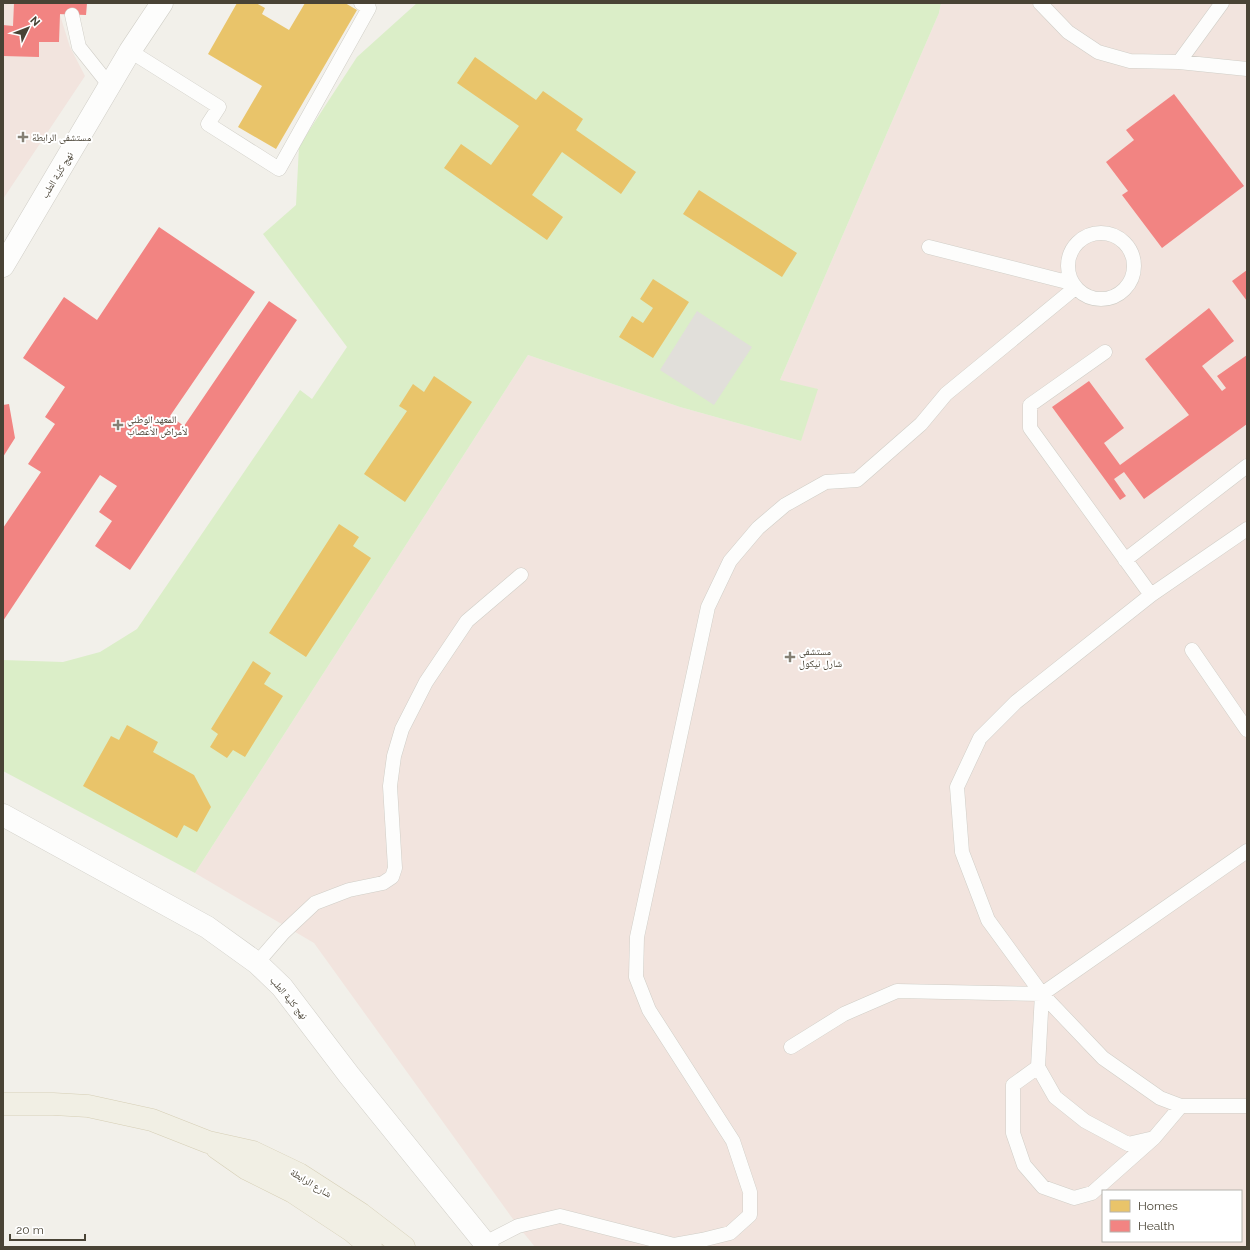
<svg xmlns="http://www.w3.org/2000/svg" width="1250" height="1250" font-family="Raleway,'Noto Naskh Arabic',sans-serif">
<rect width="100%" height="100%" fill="#f2f0ea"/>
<!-- medical -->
<path fill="#f2e4de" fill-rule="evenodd" d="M3 3H87L86 15H60L70 47 85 76 3 199Z
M941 3H1247V1247H535L518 1226 314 943 195 873 528 355 680 407 801 441 780 380 939 13ZM1103 1191H1241V1241H1103Z"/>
<!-- green -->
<path fill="#dbeec8" d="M417 3H941L939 13 780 380 818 389 801 441 680 407 528 355 195 873 3 771V660L63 662 100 652 137 629 300 390 312 399 347 347 263 234 296 205 299 146 357 57Z"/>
<!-- parking -->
<path fill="#e1dfda" d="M697 311 752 347 714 405 660 370Z"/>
<!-- homes -->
<path fill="#e9c46a" d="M237 3H256L265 8 262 14 289 30 305 3H345L357 10 276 149 238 127 262 86 208 54Z
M475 57 536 100 543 91 583 119 576 130 636 172 621 194 562 152 532 195 563 217 547 240 444 168 461 144 491 165 519 126 457 83Z
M699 190 797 253 782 277 683 214Z
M653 279 689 302 653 358 619 337 632 316 643 323 653 308 640 299Z
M434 376 472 402 405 502 364 474 407 411 399 406 413 384 424 392Z
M339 524 359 537 353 546 371 558 306 657 269 633Z
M253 661 271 673 264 684 283 696 245 757 233 750 227 758 210 747 218 734 211 729Z
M127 725 158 742 153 752 194 775 211 807 197 832 184 825 177 838 83 786 111 736 119 740Z"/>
<!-- health -->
<path fill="#f28482" d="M14 3H87L86 15 60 14 59 42H39V57L3 56V25L13 26Z
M1174 94 1244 186 1162 248 1122 195 1128 191 1106 162 1134 140 1126 130Z
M159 227 255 292 170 416 184 426 269 301 297 320 130 570 95 546 112 521 99 512 117 486 100 475 3 621V528L41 472 28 464 55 424 45 417 65 387 23 358 64 297 97 320Z
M1247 270V301L1232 281Z
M1209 308 1234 341 1202 366 1222 391 1226 388 1217 376 1247 355V424L1144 499 1124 472 1114 479 1126 496 1120 500 1052 407 1089 381 1124 428 1104 443 1120 465 1189 415 1145 359Z
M9 404 15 438 3 457V405Z"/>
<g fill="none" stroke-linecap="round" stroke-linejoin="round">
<!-- service casing -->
<g stroke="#d0cec7" stroke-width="15">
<path id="service" d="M1040 3 1068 32 1098 52 1130 61 1179 62 1247 69
M72 15 79 47 110 86
M130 51 219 107 208 124 279 169 369 8 361 3
M1179 62 1222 3
M1068 266a33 33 0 1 1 66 0a33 33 0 1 1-66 0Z
M929 247 1071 283
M1105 352 1030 405V428L1151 595
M1247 529 1151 595 1016 702 980 738 957 787 962 852 988 920 1042 994 1103 1058 1160 1098 1181 1106H1247
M1125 560 1247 466
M1192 650 1247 730
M257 963 283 933 315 903 349 890 383 883 392 877 395 868 390 786 394 756 402 729 426 682 467 621 521 575
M1042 994 1038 1067 1055 1097 1085 1121 1128 1144 1154 1138 1181 1106
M791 1047 844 1014 897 991 1042 994 1247 851
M1038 1067 1013 1085V1133L1024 1165 1043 1187 1074 1198 1092 1193 1154 1138
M485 1243 518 1226 560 1216 674 1245 702 1240 730 1233 750 1215V1192L733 1141 649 1010 636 977 637 937 708 607 730 561 758 528 785 505 826 482 857 480 921 424 946 394 1075 288"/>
</g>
<!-- tertiary casing -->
<g stroke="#d0cec7" stroke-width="23">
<path id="tertiary" d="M3 266 130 51 162 3
M3 815 207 927 257 963 282 987 349 1075 488 1247"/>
</g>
<!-- primary casing -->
<g stroke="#d6cfb6" stroke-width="23">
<path id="primary" d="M3 1104H53L88 1106 152 1120 208 1142 253 1152 299 1174 361 1214 404 1247
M217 1148 247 1169 293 1192 352 1231 371 1247"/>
</g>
<!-- service -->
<use href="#service" stroke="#fdfdfc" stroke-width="14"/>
<!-- tertiary -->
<use href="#tertiary" stroke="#fdfdfc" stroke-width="22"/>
<!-- primary -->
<use href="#primary" stroke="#f1efe4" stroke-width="22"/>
</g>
<!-- markers -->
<g fill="#848074" stroke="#fff" stroke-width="1.5">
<path d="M21 131h4v4h4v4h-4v4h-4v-4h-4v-4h4z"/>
<path d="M116 419h4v4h4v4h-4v4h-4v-4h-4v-4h4z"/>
<path d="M788 651h4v4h4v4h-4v4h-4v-4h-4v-4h4z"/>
</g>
<g text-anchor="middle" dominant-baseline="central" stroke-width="4" stroke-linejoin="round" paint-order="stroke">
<!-- poi labels -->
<g font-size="10" fill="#494335" stroke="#fff" text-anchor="start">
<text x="32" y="137">مستشفى الرابطة</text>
<text x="127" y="419">المعهد الوطني<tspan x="127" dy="12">لأمراض الأعصاب</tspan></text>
<text x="799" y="651">مستشفى<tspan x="799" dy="12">شارل نيكول</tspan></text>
</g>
<!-- street labels -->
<g font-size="10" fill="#494335" stroke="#fff">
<text transform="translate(57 175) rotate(-59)">نهج كلية الطب</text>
<text transform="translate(289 998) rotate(50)">نهج كلية الطب</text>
<text transform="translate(311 1183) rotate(31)">شارع الرابطة</text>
</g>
</g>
<!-- border -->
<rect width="1250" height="1250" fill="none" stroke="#494335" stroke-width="8"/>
<!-- legend -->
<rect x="1102" y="1190" width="140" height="52" fill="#ffffff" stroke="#b6b4ae"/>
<rect x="1110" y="1200" width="20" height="12" fill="#e9c46a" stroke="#b6b4ae"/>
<text x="1138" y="1210" font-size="12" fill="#494335">Homes</text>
<rect x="1110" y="1220" width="20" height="12" fill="#f28482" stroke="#b6b4ae"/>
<text x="1138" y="1230" font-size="12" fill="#494335">Health</text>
<!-- north arrow -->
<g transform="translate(28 28) rotate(47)" stroke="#ffffff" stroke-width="3" paint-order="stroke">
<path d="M0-3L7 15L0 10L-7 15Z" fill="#494335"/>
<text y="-6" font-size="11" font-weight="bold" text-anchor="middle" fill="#494335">N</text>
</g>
<!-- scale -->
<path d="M10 1234v6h75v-6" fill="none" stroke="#494335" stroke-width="2"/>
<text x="16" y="1234" font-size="12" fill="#494335" stroke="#ffffff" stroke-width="3" paint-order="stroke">20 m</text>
</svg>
